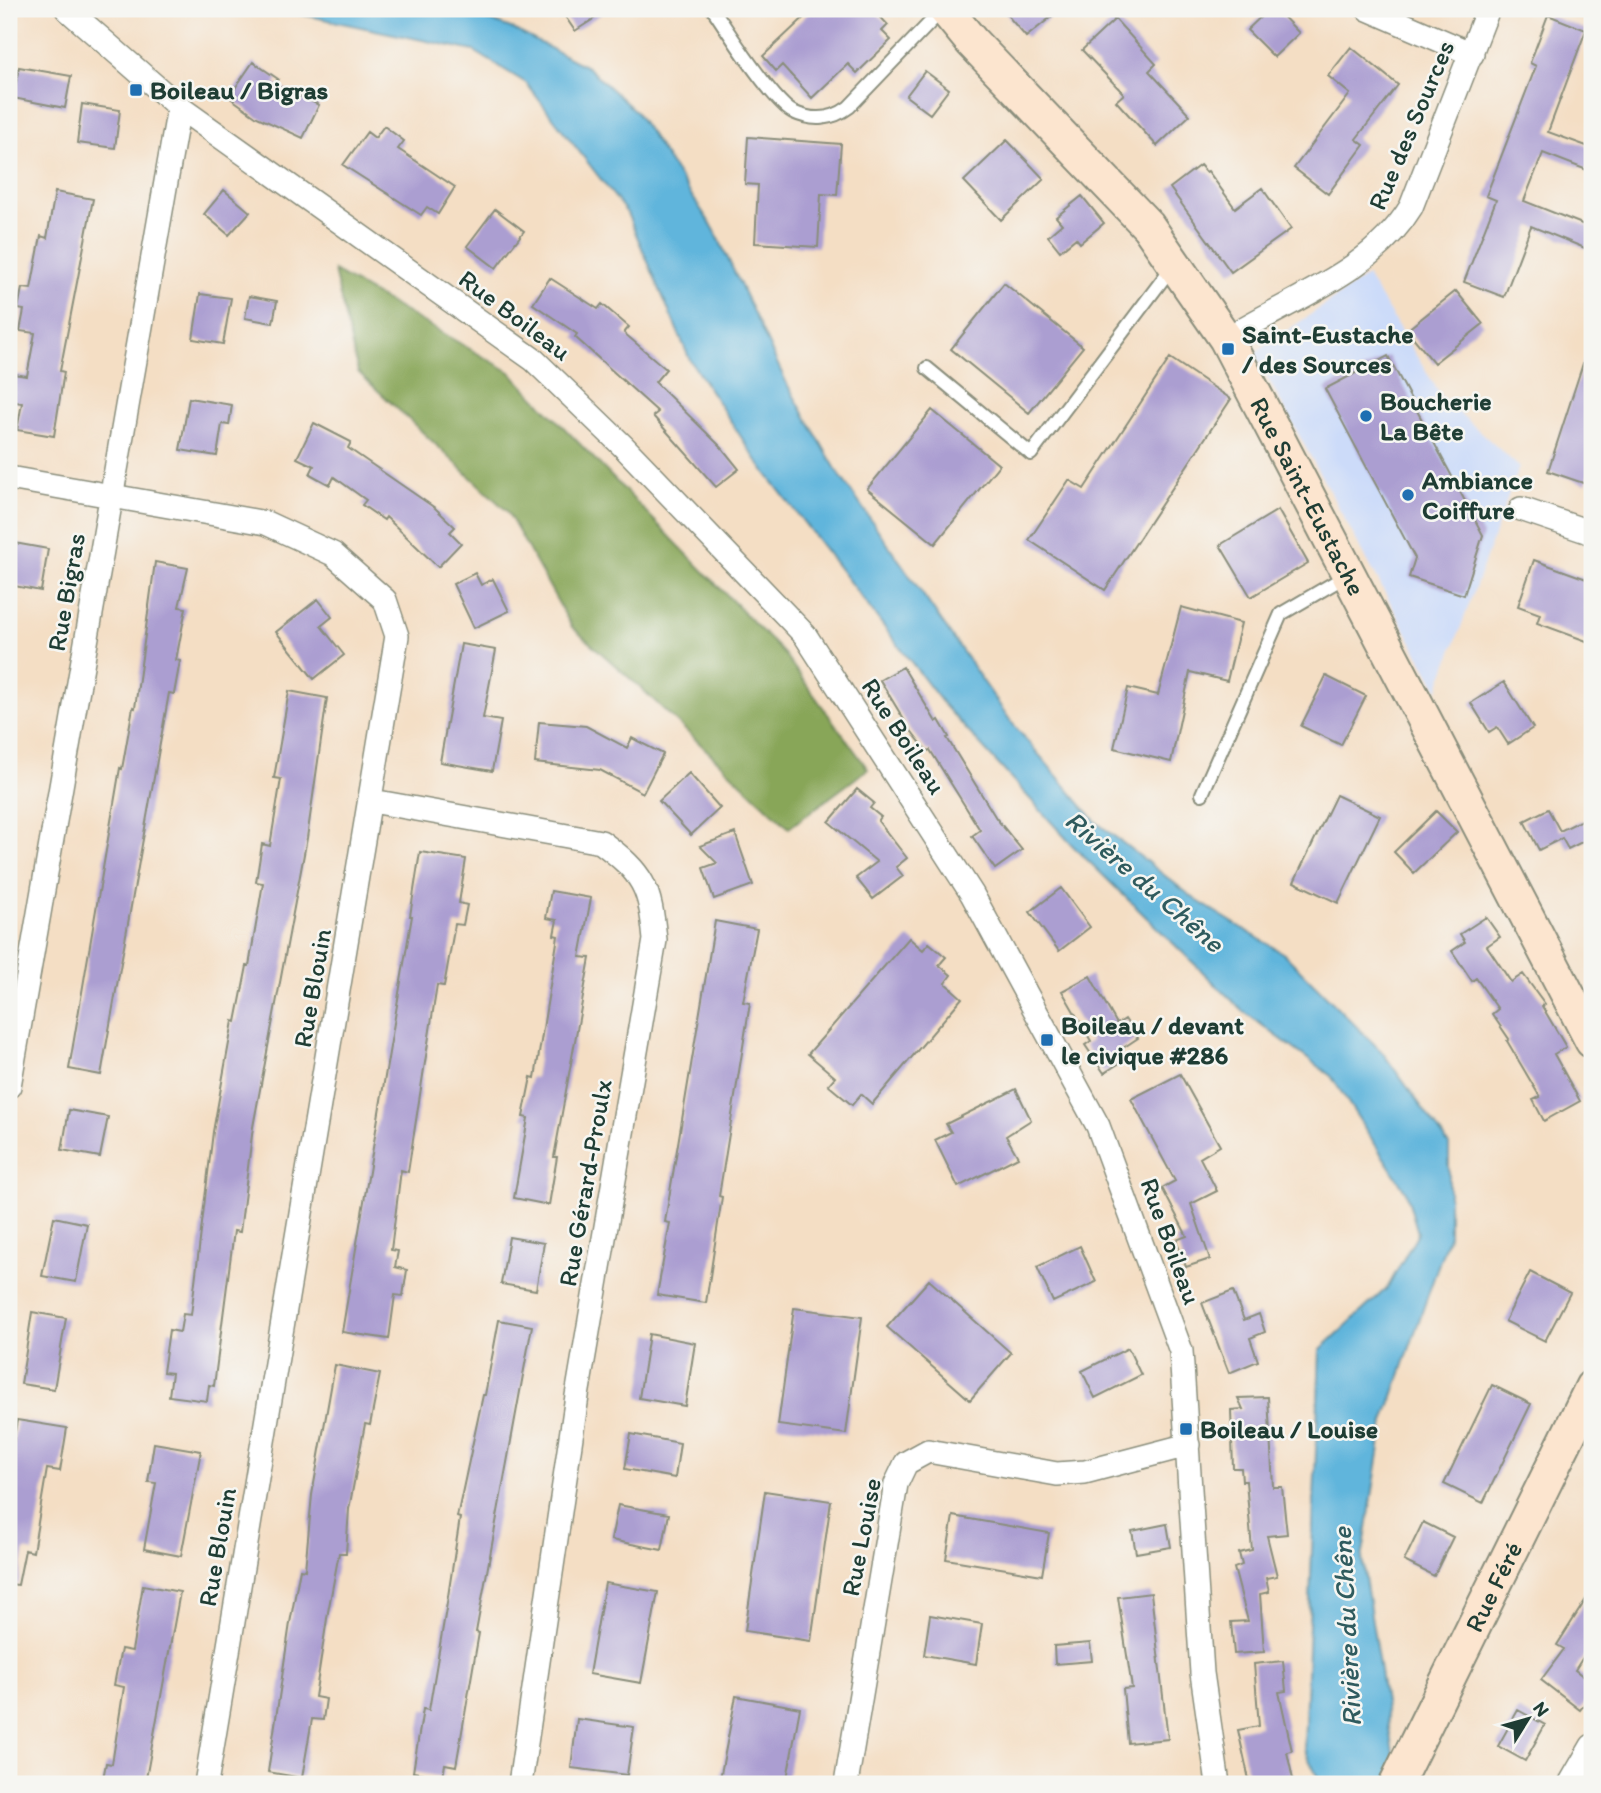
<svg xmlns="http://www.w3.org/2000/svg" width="1601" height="1793" font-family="Itim,sans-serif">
<rect width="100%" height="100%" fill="#f6f6f2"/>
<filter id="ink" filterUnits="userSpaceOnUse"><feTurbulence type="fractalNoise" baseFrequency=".0143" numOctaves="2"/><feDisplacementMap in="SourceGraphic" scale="14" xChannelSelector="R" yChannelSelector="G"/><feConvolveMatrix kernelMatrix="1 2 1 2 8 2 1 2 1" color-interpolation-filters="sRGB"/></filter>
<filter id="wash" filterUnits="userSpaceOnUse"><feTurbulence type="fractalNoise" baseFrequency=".00686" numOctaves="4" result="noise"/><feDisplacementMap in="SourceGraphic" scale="28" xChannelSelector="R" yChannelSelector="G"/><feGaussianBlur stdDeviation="1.57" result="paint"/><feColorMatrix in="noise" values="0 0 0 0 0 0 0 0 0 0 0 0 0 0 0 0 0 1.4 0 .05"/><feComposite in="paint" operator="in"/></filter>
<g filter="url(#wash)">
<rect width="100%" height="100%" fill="#f4dec4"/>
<!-- built -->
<path fill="#ccdbf9" d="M1367 276 1442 397 1519 467 1438 690 1254 353Z"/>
<!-- forest -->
<path fill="#88a658" stroke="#547246" stroke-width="2" d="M334 271 510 372 784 654 868 769 789 828 642 689 572 627 507 511 358 372Z"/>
<!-- water -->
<path fill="#60b5dc" stroke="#407988" stroke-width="2" d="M276 9H458L511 28 587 67 635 111 714 229 787 384 837 471 1012 723 1096 822 1196 900 1284 954 1382 1052 1449 1145V1234L1384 1422 1362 1559 1398 1784H1321L1304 1749 1320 1350 1388 1287 1418 1233 1406 1192 1331 1076 1243 1011 1074 847 945 706 759 464 690 360 627 213 526 83 474 51Z"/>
<g id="blocks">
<!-- building -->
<path fill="#ab9ed1" d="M560 9H609L575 31Z
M813 9H873L888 25 882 31 891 40 857 73 848 64 812 98 782 65 776 71 763 56Z
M1002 9H1061L1026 37Z
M1269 9H1276L1299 33 1274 57 1247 30Z
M1548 15 1586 30 1548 132 1592 148V172L1543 153 1524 201 1592 228V251L1531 226 1504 297 1464 282 1496 200 1486 196 1536 66 1530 63Z
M1115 19 1156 64 1149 71 1190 115 1157 146 1116 101 1124 94 1082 50Z
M1351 47 1398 85 1356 139 1364 145 1328 194 1294 168 1350 94 1328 76Z
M253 62 278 79 274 84 319 105 303 138 257 117 229 97Z
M19 67 71 76 65 108 13 98Z
M925 71 949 89 930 114 906 96Z
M82 104 120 110 115 148 77 143Z
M384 126 404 141 398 149 455 187 438 214 427 207 421 215 343 165 367 132 375 138Z
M748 137 841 144 837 195 821 194 818 247 755 243 758 185 745 184Z
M1007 140 1044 179 1001 220 964 181Z
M1200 165 1206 172 1208 171 1235 208 1262 188 1291 229 1231 272 1170 188Z
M224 190 250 212 229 235 204 214Z
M55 192 93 199 60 371 64 372 54 436 17 430 22 403 9 401 13 374 27 376 35 333 20 331 24 310 18 309 22 288 31 289 41 236 47 238Z
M1082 196 1104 223 1080 243 1076 238 1060 251 1048 236 1062 224 1056 217Z
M495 209 524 231 496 268 467 246Z
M550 278 598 309 602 304 629 327 624 333 666 369 655 382 722 448 739 469 716 487 653 416 658 412 575 337 577 334 533 304Z
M1004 283 1083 347 1029 413 951 349Z
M1456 291 1483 324 1434 363 1407 330Z
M200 294 231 298 223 344 193 339Z
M249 296 277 301 273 323 245 318Z
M1589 345 1592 346V466L1586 484 1548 471Z
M1388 356 1483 535 1464 595 1409 577 1415 558 1325 389Z
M1170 358 1231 399 1105 590 1029 540 1069 480 1084 489Z
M189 398 232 405 229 425 222 424 217 456 180 450Z
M932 410 999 465 935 544 867 489Z
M314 423 351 442 348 448 435 508 455 527 450 532 461 543 438 567 386 517 384 520 362 505 366 500 334 477 330 485 310 474 314 466 297 458Z
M1278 510 1308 563 1251 597 1220 545Z
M9 542 48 549 41 591 9 585Z
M1534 560 1592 581V643L1537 623 1540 614 1518 606Z
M155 562 188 568 179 607 186 608 176 660 180 661 174 694 169 693 101 1075 69 1069 120 768 122 769 133 707 135 708Z
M475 573 481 585 493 579 509 611 474 628 453 584Z
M318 599 332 617 321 626 344 655 314 679 276 632Z
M1181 607 1241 623 1227 681 1190 672 1171 762 1114 748 1128 688 1158 695Z
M461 644 496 650 483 718 501 721 492 771 440 762Z
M903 667 936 722 939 720 949 737 947 738 996 818 1022 850 995 869 972 836 980 830 930 750 927 751 909 728 880 680Z
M1326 676 1366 696 1341 745 1301 726Z
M1504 682 1533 728 1508 744 1497 727 1489 732 1471 703Z
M289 691 327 698 307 838 253 1127 240 1232 234 1231 214 1386 209 1385 207 1401 169 1396 172 1373 163 1372 169 1330 180 1332 183 1314 191 1315 213 1132 233 1021 236 1022 247 966H249L263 883 256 882 262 844 270 846 281 779 274 778Z
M539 722 586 726 627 748 632 738 663 754 643 793 600 770 535 763Z
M689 773 720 808 691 835 659 801Z
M857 789 874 803 870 808 881 817 878 821 907 858 896 867 903 876 873 899 856 878 877 862 829 822Z
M1336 795 1380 816 1338 903 1294 882Z
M1548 809 1560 831 1582 820 1592 837 1568 849 1562 838 1539 850 1524 821Z
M1436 811 1457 832 1414 873 1394 852Z
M735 833 753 885 714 899 703 868 717 863 700 846Z
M420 852 466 859 459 903 467 905 463 925 455 924 444 986 437 985 408 1172 401 1170 391 1250 398 1251 395 1267 407 1270 403 1296 395 1295 389 1339 342 1332 412 916H410Z
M1061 888 1090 927 1059 951 1030 912Z
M551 891 591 898 580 957 590 958 554 1157H557L549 1205 514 1198 528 1118 523 1117 531 1077 535 1078 558 936 554 935 557 920 546 918Z
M1486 917 1500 937 1487 946 1511 982 1523 974 1545 1004 1542 1006 1566 1047 1554 1054 1580 1101 1544 1121 1533 1100 1540 1097 1507 1041 1509 1039 1492 1014 1498 1009 1476 978 1472 981 1452 951 1465 942 1460 934Z
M715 921 757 929 743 1002 750 1003 719 1196 722 1197 706 1303 657 1295 670 1223 665 1222Z
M909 938 923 950 929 943 946 957 939 965 951 975 945 983 962 998 872 1104 861 1094 852 1105 828 1085 835 1077 808 1054Z
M1090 976 1117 1024 1125 1019 1138 1038 1117 1052 1123 1061 1104 1073 1085 1045 1091 1041 1062 991Z
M1180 1074 1220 1146 1200 1158 1217 1191 1191 1204 1210 1259 1186 1267 1176 1240 1187 1236 1162 1188 1175 1181 1131 1099Z
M1016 1089 1031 1120 1006 1136 1018 1157 958 1187 935 1140 951 1132 946 1124Z
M69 1110 108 1117 100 1157 62 1150Z
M54 1217 87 1224 76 1282 42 1276Z
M509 1237 544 1243 536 1290 501 1284Z
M1080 1246 1096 1282 1053 1302 1037 1267Z
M1530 1272 1570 1293 1545 1341 1505 1321Z
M929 1280 1011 1353 970 1400 887 1327Z
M1233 1291 1244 1320 1259 1314 1265 1332 1250 1338 1258 1361 1229 1373 1202 1303Z
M794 1308 862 1317 846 1434 778 1425Z
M32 1312 66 1318 54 1389 21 1384Z
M499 1320 532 1326 476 1632 479 1633 456 1766 445 1764 443 1777 413 1772 423 1709 429 1710 447 1603 460 1518 457 1517 483 1395H485Z
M649 1334 695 1343 685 1406 639 1398Z
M1128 1348 1141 1375 1095 1398 1082 1371Z
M335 1365 380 1374 370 1425 365 1424 349 1509 346 1553H339L328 1612 315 1697 326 1699 323 1720 312 1719 302 1778 268 1772 290 1623 300 1569 305 1570 312 1495Z
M1492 1385 1531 1404 1483 1503 1444 1484Z
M1268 1397 1273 1487H1282L1287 1534 1267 1536 1277 1576 1266 1578 1269 1592 1260 1594 1264 1652 1234 1654 1231 1622 1248 1621 1234 1568 1242 1565 1239 1553 1252 1550 1246 1481H1242L1241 1468H1233L1231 1410 1243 1409 1238 1398Z
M17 1420 67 1428 60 1471 47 1469 33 1552 25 1550 18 1585 9 1584V1467Z
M631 1434 680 1443 675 1478 625 1469Z
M154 1443 201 1451 181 1556 144 1549 156 1483 148 1482Z
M765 1491 831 1501 811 1641 745 1631Z
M618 1505 669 1514 662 1550 611 1540Z
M953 1516 1049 1533 1042 1575 946 1559Z
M1423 1522 1453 1537 1434 1576 1404 1561Z
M1167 1524 1171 1547 1136 1553 1132 1531Z
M605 1583 658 1592 641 1683 589 1674Z
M143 1585 180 1592 145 1784H102L106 1763 112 1764 124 1687 114 1685 121 1649 132 1651Z
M1592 1590V1643L1575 1670 1592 1683V1694L1580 1710 1541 1680 1564 1649 1557 1645Z
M1151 1593 1168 1739 1128 1743 1123 1689 1132 1688 1118 1597Z
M930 1615 982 1624 976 1664 924 1655Z
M1090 1643 1092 1661 1055 1664 1054 1646Z
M1283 1661 1286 1691 1279 1692 1292 1751 1287 1752 1294 1784H1250L1238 1730 1259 1726 1254 1664Z
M736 1696 800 1708 786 1784H719Z
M1518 1710 1545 1725 1525 1761 1498 1746Z
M577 1719 634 1727 627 1775 571 1768Z"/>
</g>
</g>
<g filter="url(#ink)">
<use href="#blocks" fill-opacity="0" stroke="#8a8e7c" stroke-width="2"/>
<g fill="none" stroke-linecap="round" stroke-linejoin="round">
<!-- lane casing -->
<g stroke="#8a8e7c" stroke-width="16">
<path id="lane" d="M713 9C727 30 773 102 793 112 812 121 832 120 849 107L943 9
M927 368 1031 454 1172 267
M1202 794 1281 614 1346 576"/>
</g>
<!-- street casing -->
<g stroke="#8a8e7c" stroke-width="26">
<path id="street" d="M67 9 179 107 534 360 623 446 805 635 972 894 1098 1126 1181 1351 1202 1673 1218 1784
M1368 9 1472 54
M1226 339C1289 299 1371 273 1411 207L1488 9
M9 478 266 523 333 554 385 600 397 636 206 1784
M1521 509 1592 533
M372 801 601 842C644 874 650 887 655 940L577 1396 520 1784
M9 1086 179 107
M846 1784 896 1484 906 1463 928 1451 1057 1474 1085 1472 1188 1445
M1570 1784 1592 1746"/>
</g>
<!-- secondary casing -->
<g stroke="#8a8e7c" stroke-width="37">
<g id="secondary">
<path id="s1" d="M945 9 972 42 1148 226 1226 339 1592 1041"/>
<path id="s2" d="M1396 1784 1592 1387"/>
</g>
</g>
<!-- lane -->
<use href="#lane" stroke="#fff" stroke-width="12"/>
<!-- street -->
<use href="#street" stroke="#fff" stroke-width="23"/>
<!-- secondary -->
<use href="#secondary" stroke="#fce5cf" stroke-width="33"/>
</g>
</g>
<!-- markers -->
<g fill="#1f6fb2" stroke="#f6f6f2" stroke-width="2.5">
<rect x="129" y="83" width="14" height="14" rx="3.5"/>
<rect x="1221" y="342" width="14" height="14" rx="3.5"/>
<circle cx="1366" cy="416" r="7"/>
<circle cx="1408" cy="495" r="7"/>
<rect x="1040" y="1033" width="14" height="14" rx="3.5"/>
<rect x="1179" y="1422" width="14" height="14" rx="3.5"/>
</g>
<g text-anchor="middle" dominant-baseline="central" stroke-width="5" stroke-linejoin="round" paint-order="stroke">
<!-- poi labels -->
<g font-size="26" font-weight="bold" fill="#1f3d34" stroke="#f6f6f2" text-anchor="start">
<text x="150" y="90">Boileau / Bigras</text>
<text x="1242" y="334">Saint-Eustache<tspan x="1242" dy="30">/ des Sources</tspan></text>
<text x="1380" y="401">Boucherie<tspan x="1380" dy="30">La Bête</tspan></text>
<text x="1422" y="480">Ambiance<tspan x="1422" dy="30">Coiffure</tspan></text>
<text x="1061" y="1025">Boileau / devant<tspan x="1061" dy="30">le civique #286</tspan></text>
<text x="1200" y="1429">Boileau / Louise</text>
</g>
<!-- street labels -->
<g font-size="26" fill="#1f3d34" stroke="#f6f6f2">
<text transform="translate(1411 125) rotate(-67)">Rue des Sources</text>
<text transform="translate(515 315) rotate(37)">Rue Boileau</text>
<text stroke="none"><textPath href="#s1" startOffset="612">Rue Saint-Eustache</textPath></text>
<text transform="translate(66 592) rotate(-80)">Rue Bigras</text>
<text transform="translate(904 736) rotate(57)">Rue Boileau</text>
<text transform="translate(312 988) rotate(-80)">Rue Blouin</text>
<text transform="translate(585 1183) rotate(-80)">Rue Gérard-Proulx</text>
<text transform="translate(1171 1241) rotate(70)">Rue Boileau</text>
<text transform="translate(861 1537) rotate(-79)">Rue Louise</text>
<text transform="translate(217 1547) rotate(-80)">Rue Blouin</text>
<text stroke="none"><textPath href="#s2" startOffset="220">Rue Féré</textPath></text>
</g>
<!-- water labels -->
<g font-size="28" font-style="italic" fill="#2f5b5e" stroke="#f6f6f2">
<text transform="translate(1145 881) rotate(41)">Rivière du Chêne</text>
<text transform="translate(1346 1627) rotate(-93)">Rivière du Chêne</text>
</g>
</g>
<!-- margin -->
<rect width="1601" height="1793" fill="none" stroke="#f6f6f2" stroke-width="35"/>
<!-- north arrow -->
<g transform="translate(1528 1719) rotate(53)" stroke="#f6f6f2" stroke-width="5" paint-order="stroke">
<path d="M0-5L12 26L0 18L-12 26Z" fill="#1f3d34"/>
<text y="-10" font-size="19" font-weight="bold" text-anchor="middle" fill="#1f3d34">N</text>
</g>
</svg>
